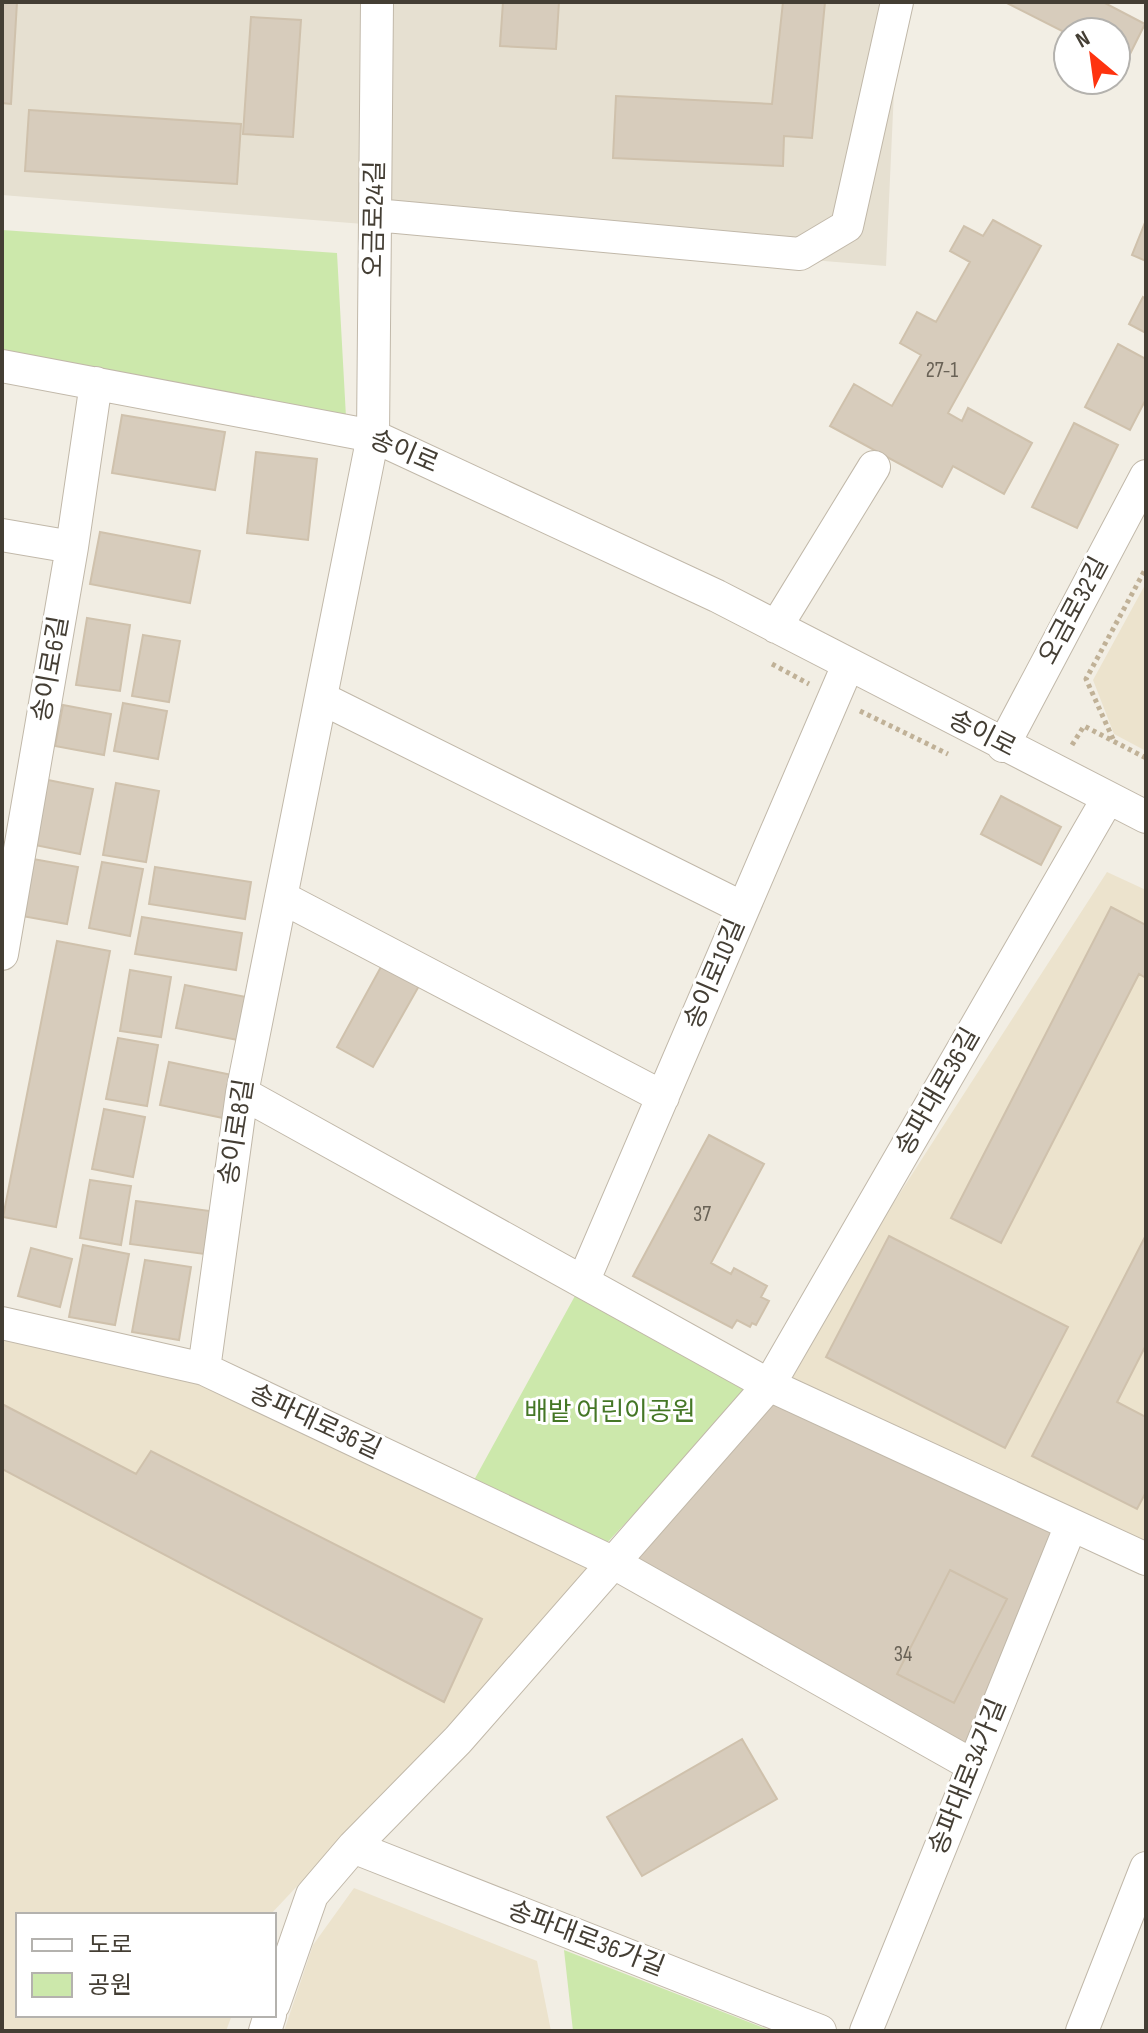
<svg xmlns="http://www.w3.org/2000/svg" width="1148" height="2033" font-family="'Sofia Sans Condensed','Noto Sans KR',sans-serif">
<rect width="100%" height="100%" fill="#f2eee4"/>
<!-- residential -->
<path fill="#e6e0d1" d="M2 2H898L886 266 2 195Z"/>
<!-- education -->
<path fill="#ece3cd" d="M1146 583V751L1114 734 1093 680Z
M1107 872 1146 890V1545L780 1379Z
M2 1332 201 1378 596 1568 270 1915H18V2015H232L226 2031H2Z
M354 1888 537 1961 551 2031H284L313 1945Z"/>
<!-- green -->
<path fill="#cce8ab" d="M2 230 337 253 346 417 2 354Z
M576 1294 754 1386 604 1546 473 1482Z
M564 1950 772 2031H573Z"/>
<!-- building -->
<path fill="#d7ccbc" stroke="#cfc1ac" stroke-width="2" d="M2 2H17L11 104 2 103Z
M503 2H559L556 49 500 46Z
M783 2H825L812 138 784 136 783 166 613 158 616 96 772 104Z
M1005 2H1103L1145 24 1125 64 1116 59V32L1068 34Z
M251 17 301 20 293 137 243 134Z
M29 110 241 124 237 184 25 171Z
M993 220 1041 246 948 413 962 421 968 408 1032 443 1004 494 953 466 942 487 830 426 854 384 892 406 921 355 900 343 917 312 936 322 970 262 950 251 964 226 983 236Z
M1146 220V261L1132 255Z
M1143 297 1146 299V333L1129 324Z
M1118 344 1146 359V399L1130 430 1085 407Z
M122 415 225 432 215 490 112 473Z
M1074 423 1118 445 1077 528 1032 507Z
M256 452 317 459 308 540 247 533Z
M100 532 200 551 190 603 90 584Z
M87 618 130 625 120 691 76 685Z
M143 635 180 641 169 702 132 696Z
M123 703 167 711 158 759 114 751Z
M63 705 111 714 104 755 55 746Z
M48 780 93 789 80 854 35 845Z
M116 783 159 791 146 862 103 855Z
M1001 796 1061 827 1041 865 981 834Z
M33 859 78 867 67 924 22 916Z
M102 862 143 869 130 936 89 928Z
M155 867 251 882 245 919 149 904Z
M1111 907 1146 925V978L1139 974 1001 1243 951 1218Z
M142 917 242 933 236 970 135 954Z
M57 941 110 951 56 1227 3 1217Z
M382 965 419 986 373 1067 337 1047Z
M130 970 171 977 161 1037 120 1031Z
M185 985 246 997 238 1040 176 1028Z
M118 1038 158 1045 147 1106 106 1099Z
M169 1062 232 1075 223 1118 160 1105Z
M104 1109 145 1117 133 1177 92 1169Z
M709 1135 764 1164 711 1263 731 1274 734 1268 767 1286 761 1297 769 1301 756 1325 752 1323 750 1327 737 1320 732 1328 633 1276Z
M90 1180 131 1186 121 1245 80 1238Z
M136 1201 210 1211 204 1254 130 1244Z
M1146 1235V1345L1117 1402 1146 1417V1492L1137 1509 1032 1456Z
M889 1236 1068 1327 1005 1448 826 1357Z
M83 1245 129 1254 115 1325 69 1317Z
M31 1248 72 1259 60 1307 18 1296Z
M145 1260 191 1267 179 1340 132 1332Z
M773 1398 1058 1529 969 1748 631 1561Z
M2 1404 136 1474 151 1451 482 1619 444 1702 2 1469Z
M950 1570 1007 1599 954 1703 897 1674Z
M742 1739 777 1799 642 1876 607 1817Z"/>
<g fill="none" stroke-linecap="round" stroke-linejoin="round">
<!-- minor casing -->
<g stroke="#c1b8a9" stroke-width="34">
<path id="minor" d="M375 215 800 254 847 226 897 2
M2 366 373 436 717 596 1146 817
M2 535 72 547
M776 627 874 467
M321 698 743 908
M1003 746 1146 476
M281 897 663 1097
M2 954 72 547 96 383
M242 1093 769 1385 1146 1559
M583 1282 848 665
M2 1323 204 1369 614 1563 972 1765
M204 1369 242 1093 373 436 377 2
M353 1847 820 2031
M274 2004 312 1895 353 1847 458 1740 769 1385 1108 798
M265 2031 270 2015
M866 2031 1071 1525
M1082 2031 1146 1868"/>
</g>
<!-- path -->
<path stroke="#c0b197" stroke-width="5" stroke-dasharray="4 4" stroke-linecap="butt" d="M772 664 809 684
M860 711 948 754
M1113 739 1086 679 1146 568
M1072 745 1084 726 1146 758"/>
<!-- minor -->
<use href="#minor" stroke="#fff" stroke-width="32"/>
</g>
<g text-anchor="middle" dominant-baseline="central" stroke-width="6" stroke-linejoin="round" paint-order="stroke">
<!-- number labels -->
<g font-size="22" fill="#696256">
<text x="942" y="370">27-1</text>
<text x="702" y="1214">37</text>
<text x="903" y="1654">34</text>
</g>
<!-- street labels -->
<g font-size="26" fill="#443e34" stroke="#fff">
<text transform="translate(375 219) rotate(-89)">오금로24길</text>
<text transform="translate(404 452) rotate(23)">송이로</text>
<text transform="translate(1074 611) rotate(-62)">오금로32길</text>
<text transform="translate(51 669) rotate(-80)">송이로6길</text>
<text transform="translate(982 734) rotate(27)">송이로</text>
<text transform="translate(715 974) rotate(-67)">송이로10길</text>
<text transform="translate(938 1092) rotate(-60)">송파대로36길</text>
<text transform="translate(237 1132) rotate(-81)">송이로8길</text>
<text transform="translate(315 1422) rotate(25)">송파대로36길</text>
<text transform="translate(968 1777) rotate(-68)">송파대로34가길</text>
<text transform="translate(586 1939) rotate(21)">송파대로36가길</text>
</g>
<!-- park labels -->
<g font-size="26" fill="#457726" stroke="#fff">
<text x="610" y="1412">배밭 어린이공원</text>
</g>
</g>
<!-- border -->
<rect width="1148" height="2033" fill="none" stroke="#443e34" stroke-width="8"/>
<!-- legend -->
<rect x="16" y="1913" width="260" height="104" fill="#ffffff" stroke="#b4b2ae" stroke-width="2"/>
<rect x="32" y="1939" width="40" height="12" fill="#ffffff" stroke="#b4b2ae" stroke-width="2"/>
<text x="88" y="1953" font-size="24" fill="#443e34">도로</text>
<rect x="32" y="1973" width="40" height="24" fill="#cce8ab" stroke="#b4b2ae" stroke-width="2"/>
<text x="88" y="1993" font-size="24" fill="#443e34">공원</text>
<!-- north arrow -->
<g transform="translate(1092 56) rotate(331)"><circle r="38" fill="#ffffff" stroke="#b4b2ae" stroke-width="2"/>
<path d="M0-6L14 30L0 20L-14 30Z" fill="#fe330f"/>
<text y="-12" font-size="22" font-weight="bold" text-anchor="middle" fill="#443e34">N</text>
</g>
</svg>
